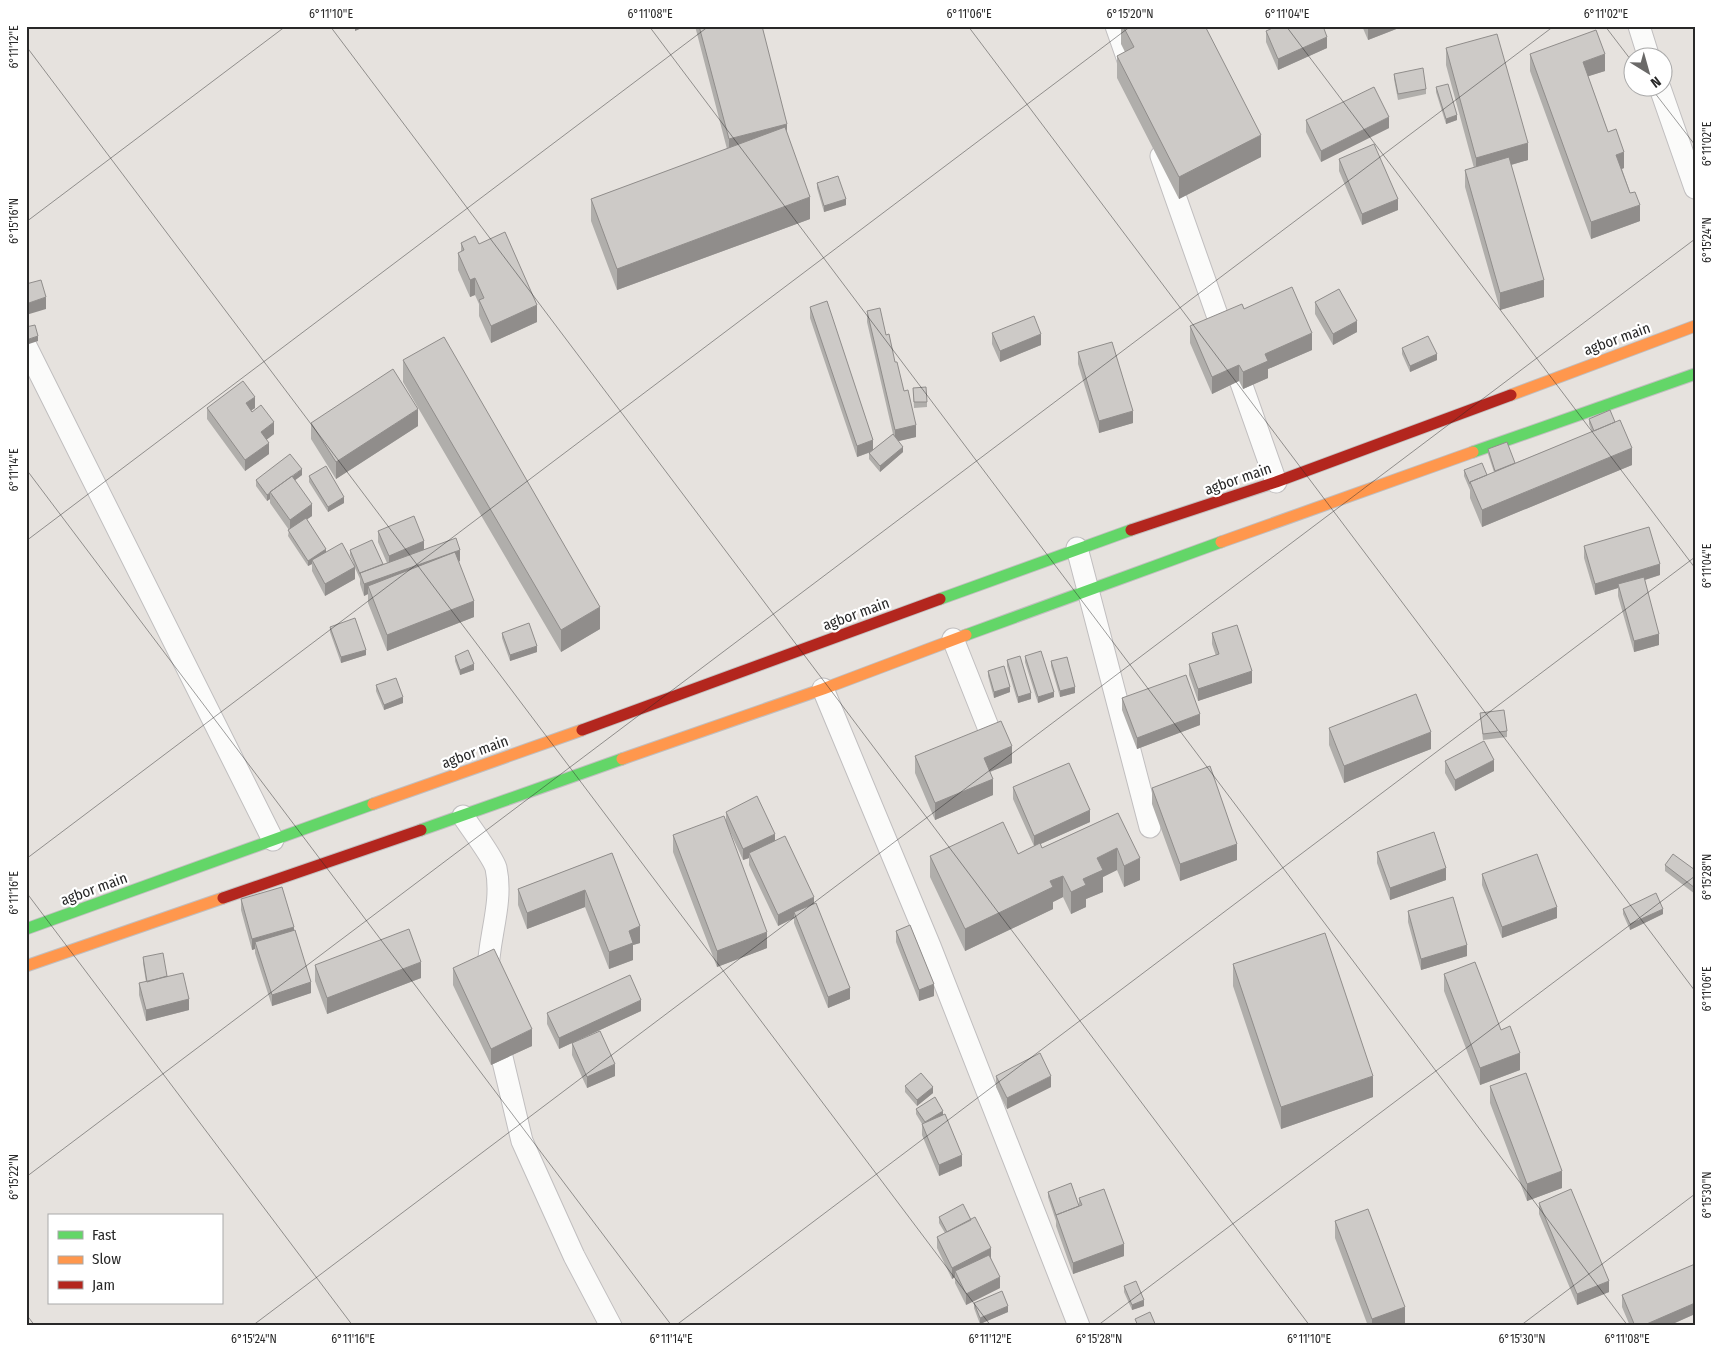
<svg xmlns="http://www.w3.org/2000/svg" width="1721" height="1352" font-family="'Fira Sans Condensed',sans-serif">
<rect width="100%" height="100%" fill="#e6e2de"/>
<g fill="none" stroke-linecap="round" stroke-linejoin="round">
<!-- street casing -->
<g stroke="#c0bebf" stroke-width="23">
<path id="street" d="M1116 26 1130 66
M1639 26 1649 58
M1660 88 1695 188
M1161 156 1276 482
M26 346 273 840
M1077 548 1150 827
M953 639 996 747
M823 689 930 946 1079 1326
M463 816C470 827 493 857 496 868 504 905 486 943 488 980
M496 1032 522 1141 574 1256 611 1326"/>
</g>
<!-- fast casing -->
<g stroke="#c0bebf" stroke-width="13">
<path id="fast" d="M1473 452 1695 374
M940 599 1131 530
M966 635 1221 542
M421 830 622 759
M26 929 373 804"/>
</g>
<!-- slow casing -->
<g stroke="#c0bebf" stroke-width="13">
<path id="slow" d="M1511 395 1695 326
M1221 542 1473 452
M622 759 823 689 966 635
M373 804 582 730
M26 966 223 898"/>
</g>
<!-- jam casing -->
<g stroke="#c0bebf" stroke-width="13">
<path id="jam" d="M1131 530 1276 482 1511 395
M582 730 940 599
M223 898 421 830"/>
</g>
<!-- street -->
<use href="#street" stroke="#fbfbfa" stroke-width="21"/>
<!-- fast -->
<use href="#fast" stroke="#63d668" stroke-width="11"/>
<!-- slow -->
<use href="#slow" stroke="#ff974d" stroke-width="11"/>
<!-- jam -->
<use href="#jam" stroke="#b3261e" stroke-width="11"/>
</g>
<!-- wall -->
<path fill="#b0aeab" d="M695 26H762L787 134 810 219 617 290 591 221V199L727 149Z
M1121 26H1205L1261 157 1179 199 1117 78V56L1125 52 1121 44Z
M1362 26H1404L1368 40Z
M1266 31 1327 48 1278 70 1266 42Z
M1446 48 1528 160 1511 165 1544 297 1500 310 1465 187V170L1474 168 1446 65Z
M1530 54 1605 71 1588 76 1608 132 1624 168 1622 169 1640 221 1591 239 1530 71Z
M1394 74 1426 89V94L1398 100 1394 79Z
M1436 87 1457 120 1446 124 1436 92Z
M1306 120 1389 128 1321 162 1306 132Z
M1339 159 1398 210 1362 225 1339 171Z
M817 183 846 205 824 212 817 188Z
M461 243 479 244 537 322 491 343 479 316V304L475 295 470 297 458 270V253L461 252Z
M1315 302 1357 332 1333 345 1315 314Z
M810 307 873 450 893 434 867 322V311L886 335 895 362 916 437 898 441 903 452 880 472 869 459V453L871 452 857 457 810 318Z
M1244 309 1312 350 1268 369V378L1243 389 1239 381 1212 394 1190 343V326Z
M992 333 1041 345 1000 362 992 344Z
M1402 348 1437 360 1410 372 1402 354Z
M1078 352 1133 423 1099 433 1078 364Z
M403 360 600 629 561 652 403 382Z
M913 388 927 402V407L914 408Z
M207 408H255L251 410 274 434 266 440 269 454 245 471 207 419Z
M1589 419 1632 465 1482 527 1470 498V490L1464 476V470L1487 475 1494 472 1488 454V449L1515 463 1592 432 1589 424Z
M311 423 418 426 336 479 311 439Z
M302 475 295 480 312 516 307 519 326 552 354 564 350 555V550L383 564 387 563 378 542V531L424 549 460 561 458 562 474 617 387 651 368 603V594L364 596 360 584V579L355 568V579L325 596 312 571V564L308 566 288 536 289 530 270 503V499L267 501 256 486V480Z
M309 476 344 503 328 512 309 482Z
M1584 546 1660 575 1645 580 1659 645 1634 652 1618 596V588L1595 595 1584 558Z
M330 627 366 655 341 663 330 632Z
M502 633 537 652 510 661 502 638Z
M1212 633 1252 683 1198 701 1189 675V664L1216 656 1212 644Z
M455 656 474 670 460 675 455 661Z
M1025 656 1054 697 1038 703 1025 662Z
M1007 660 1031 699 1018 703 1007 666Z
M1051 661 1075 693 1060 697 1051 666Z
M988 671 1010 692 994 698 988 676Z
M376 685 403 703 384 710 376 691Z
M1122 698 1200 725 1137 749 1122 710Z
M1480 713 1507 731V737L1483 740Z
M1329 728 1431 749 1344 783 1329 745Z
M915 756 1012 763 990 772 993 795 935 820 915 773Z
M1445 761 1494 771 1455 791 1445 773Z
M1013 787 1090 822 1040 844 1042 848 1118 813 1140 880 1124 887 1117 870 1103 877V892L1086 899V907L1071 914 1063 897 1053 902V909L965 951 930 877V856L1018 854 1034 846 1013 799Z
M1152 788 1237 860 1180 881 1152 804Z
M726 812 775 841 814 903 850 999 828 1008 794 923V918L778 926 749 865V858L743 860 728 827 767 948 717 967 673 852V835L726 822Z
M1377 852 1446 880 1390 900 1377 863Z
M612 853 640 943 633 945V960L609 969 585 907 527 929 518 905V889Z
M1665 865 1695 870V894L1665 871Z
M1482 874 1557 918 1502 938 1482 885Z
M241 899 294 930 311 993 272 1006 255 953V949L252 950 241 910Z
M1623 909 1663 914 1630 930 1623 914Z
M1408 911 1467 956 1421 970 1408 922Z
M896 931 934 996 919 1001 896 942Z
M143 957 167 976 189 1010 146 1021 139 995V983L146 982 143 963Z
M1233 964 1373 1097 1281 1129 1233 986Z
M315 965 421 978 327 1014 315 981Z
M453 968 532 1046 491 1065 453 985Z
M1444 974 1501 1030 1520 1070 1480 1085 1444 991Z
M641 1011 559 1049 547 1024V1013Z
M572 1043 615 1076 587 1088 572 1055Z
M996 1076 1051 1087 1007 1109 996 1087Z
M905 1086 933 1093 917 1106 905 1092Z
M1490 1086 1562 1188 1527 1201 1490 1103Z
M916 1109 943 1115 962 1166 939 1176 922 1135V1124L916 1114Z
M1048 1192 1079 1206V1198L1124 1256 1073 1274 1056 1226V1221L1048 1197Z
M1539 1203 1609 1292 1577 1305 1539 1214Z
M939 1217 991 1258 1000 1288 966 1305 955 1283V1277L952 1279 937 1248V1237L945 1233 939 1223Z
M1335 1221 1405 1324 1399 1326H1368L1335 1238Z
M1695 1264V1314L1668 1326H1630L1622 1307V1295Z
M1124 1286 1144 1306 1132 1310 1124 1292Z
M974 1303 1008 1312 980 1324 974 1308Z"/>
<!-- shaded-wall -->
<path fill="#908d8b" d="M355 26H367L355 31Z
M1375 26H1404L1368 40V29Z
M1327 37V48L1278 70V59Z
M1605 54V71L1583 78V62Z
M1457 115V120L1446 124V119Z
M1389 117V128L1321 162V151Z
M787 124V140L729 156V139Z
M1261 135V157L1179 199V177Z
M1528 143V160L1476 175V158Z
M1624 152V168L1616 171V155Z
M810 197V219L617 290V269Z
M846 199V205L824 212V206Z
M1398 199V210L1362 225V214Z
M1640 205V221L1591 239V222Z
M475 278V295L470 297V280Z
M1544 280V297L1500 310V293Z
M46 297V309L26 315V304Z
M537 305V322L491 343V326Z
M1357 321V332L1333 345V334Z
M1312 333V350L1268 369V378L1243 389V372L1265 354Z
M1041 334V345L1000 362V351Z
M38 336V341L26 345V340Z
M1437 354V360L1410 372V366Z
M1239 365V381L1212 394V377Z
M255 397V408L246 414V403Z
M418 409V426L336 479V462Z
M1133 411V423L1099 433V421Z
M274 422V434L261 444V432Z
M916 425V437L895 442V430Z
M873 440V451L857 457V446Z
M269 443V454L245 471V460Z
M903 447V452L880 472V466Z
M1632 448V465L1482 527V510Z
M302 469V475L273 497 271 493Z
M270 493V499L267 501V495Z
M344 497V503L328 512V507Z
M312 504V516L290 531V520Z
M424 541V553L389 568V556Z
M326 549V554L312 560V564L308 566V561Z
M460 550V561L371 593 368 586V594L364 596V584Z
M1660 564V575L1619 588 1618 584V588L1595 595V584Z
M355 567V579L325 596V584Z
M474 601V617L387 651V635Z
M600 607V629L561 652V630Z
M1659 634V645L1634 652V641Z
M537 646V652L510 661V655Z
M366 650V655L341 663V657Z
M474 664V670L460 675V670Z
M1252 671V683L1198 701V689Z
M1010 687V692L994 698V692Z
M1075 687V693L1060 697V691Z
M1054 692V697L1038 703V697Z
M1031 693V699L1018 703V697Z
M403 697V703L384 710V705Z
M1200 714V725L1137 749V738Z
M1431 732V749L1344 783V766Z
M1012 746V763L984 774V758Z
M1494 760V771L1455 791V780Z
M993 779V795L935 820V803Z
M1090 810V822L1034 847V836Z
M775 834V845L749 853V858L743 860V849Z
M1237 844V860L1180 881V864Z
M1117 848V870L1103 877V892L1086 899V907L1071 914V892L1083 879 1097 858Z
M1140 858V880L1124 887V866Z
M1446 868V880L1390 900V888Z
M1063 876V897L1053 902V909L965 951V929L1050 881Z
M585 890V907L527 929V913Z
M814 897V908L794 912V918L778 926V915Z
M1557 907V918L1502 938V927Z
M1663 909V914L1630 930V924Z
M640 926V943L633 945V960L609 969V952L629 931Z
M294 927V938L255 942V949L252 950V939Z
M767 932V948L717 967V951Z
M1467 945V956L1421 970V959Z
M421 962V978L327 1014V998Z
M311 982V993L272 1006V995Z
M934 984V996L919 1001V990Z
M850 988V999L828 1008V997Z
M189 999V1010L146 1021V1010Z
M641 1000V1011L559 1049V1038Z
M532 1029V1046L491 1065V1049Z
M1520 1053V1070L1480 1085V1068Z
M615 1064V1076L587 1088V1077Z
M1051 1076V1087L1007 1109V1098Z
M1373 1076V1097L1281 1129V1107Z
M933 1087V1093L917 1106V1100Z
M943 1111V1117L925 1122Z
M962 1155V1166L939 1176V1165Z
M1562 1171V1188L1527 1201V1184Z
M1124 1244V1256L1073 1274V1263Z
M991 1248V1260L955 1271V1277L952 1279V1268Z
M1000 1277V1288L966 1305V1294Z
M1609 1281V1292L1577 1305V1294Z
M1144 1300V1306L1132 1310V1305Z
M1695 1303V1314L1668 1326H1642Z
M1008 1306V1312L980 1324V1318Z
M1405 1307V1324L1399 1326H1372V1319Z"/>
<!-- building -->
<path fill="#cdcac7" stroke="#908d8b" d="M699 26H762L787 124 729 139Z
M1123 26H1205L1261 135 1179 177 1117 56 1134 47Z
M1277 26H1323L1327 37 1278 59 1266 31Z
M1367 26H1375L1368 29Z
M1596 30 1605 54 1583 62 1608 132 1616 129 1624 152 1616 155 1630 193 1635 192 1640 205 1591 222 1530 54Z
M1497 34 1528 143 1476 158 1446 48Z
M1423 68 1426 89 1398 94 1394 74Z
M1448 84 1457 115 1446 119 1436 87Z
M1374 87 1389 117 1321 151 1306 120Z
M785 127 810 197 617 269 591 199Z
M1374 144 1398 199 1362 214 1339 159Z
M1509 157 1544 280 1500 293 1465 170Z
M838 176 846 199 824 206 817 183Z
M505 232 537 305 491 326 479 300 484 298 475 278 470 280 458 253 464 250 461 243 475 236 479 244Z
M41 280 46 297 26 304V284Z
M1292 287 1312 333 1265 354 1268 361 1243 372 1239 365 1212 377 1190 326 1242 304 1244 309Z
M1339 289 1357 321 1333 334 1315 302Z
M827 301 873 440 857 446 810 307Z
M880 308 886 335 889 334 895 362H897L904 391 908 390 916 425 895 430 867 311Z
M1034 316 1041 334 1000 351 992 333Z
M35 325 38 336 26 340V327Z
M1428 336 1437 354 1410 366 1402 348Z
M444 337 600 607 561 630 403 360Z
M1112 342 1133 411 1099 421 1078 352Z
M393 369 418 409 336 462 311 423Z
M243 381 255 397 246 403 252 412 261 405 274 422 261 432 269 443 245 460 207 408Z
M926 387 927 402H914L913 388Z
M1610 410 1615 422 1594 431 1589 419Z
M1620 420 1632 448 1482 510 1470 482Z
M893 434 903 447 880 466 869 453Z
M1507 442 1515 463 1495 471 1488 449Z
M290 454 302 469 270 492V493L267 495 256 480Z
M1482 463 1487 475 1470 482V484L1464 470Z
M326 466 344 497 328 507 309 476Z
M292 476 312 504 290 520 270 492Z
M414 516 424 541 389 556 378 531Z
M306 518 326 549 308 561 288 530Z
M1649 527 1660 564 1595 584 1584 546Z
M456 538 460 550 364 584 360 573Z
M372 540 383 564 360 573V574L350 550Z
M342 543 355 567 325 584 312 560Z
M455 552 474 601 387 635 368 586Z
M1644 577 1659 634 1634 641 1618 584Z
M355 618 366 650 341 657 330 627Z
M529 623 537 646 510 655 502 633Z
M1237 625 1252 671 1198 689 1189 664 1219 654 1212 633Z
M468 650 474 664 460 670 455 656Z
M1041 651 1054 692 1038 697 1025 656Z
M1020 656 1031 693 1018 697 1007 660Z
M1067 657 1075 687 1060 691 1051 661Z
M1004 666 1010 687 994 692 988 671Z
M1186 675 1200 714 1137 738 1122 698Z
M396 678 403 697 384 705 376 685Z
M1416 694 1431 732 1344 766 1329 728Z
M1504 710 1507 731 1483 734 1480 713Z
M1001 721 1012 746 984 758 993 779 935 803 915 756Z
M1484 741 1494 760 1455 780 1445 761Z
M1069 763 1090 810 1034 836 1013 787Z
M1210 766 1237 844 1180 864 1152 788Z
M757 796 775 834 743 849 726 812Z
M1118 813 1140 858 1124 866 1117 848 1097 858 1103 870 1083 879 1086 885 1071 892 1063 876 1050 881 1053 887 965 929 930 856 1003 822 1018 854 1040 843 1042 848Z
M724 816 767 932 717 951 673 835Z
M1434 832 1446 868 1390 888 1377 852Z
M785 836 814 897 778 915 749 853Z
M612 853 640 926 629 931 633 943 609 952 585 890 527 913 518 889Z
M1537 854 1557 907 1502 927 1482 874Z
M1673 854 1695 870V888L1665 865Z
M282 887 294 927 252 939 241 899Z
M1656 893 1663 909 1630 924 1623 909Z
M1453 897 1467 945 1421 959 1408 911Z
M816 903 850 988 828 997 794 912Z
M910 925 934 984 919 990 896 931Z
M409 929 421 962 327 998 315 965Z
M295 930 311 982 272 995 255 942Z
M1325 933 1373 1076 1281 1107 1233 964Z
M494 949 532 1029 491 1049 453 968Z
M163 953 167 976 147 982 143 957Z
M1475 962 1501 1030 1510 1026 1520 1053 1480 1068 1444 974Z
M183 973 189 999 146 1010 139 983Z
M630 975 641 1000 559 1038 547 1013Z
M600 1031 615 1064 587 1077 572 1043Z
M1040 1053 1051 1076 1007 1098 996 1076Z
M921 1073 933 1087 917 1100 905 1086Z
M1526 1073 1562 1171 1527 1184 1490 1086Z
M935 1097 943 1111 925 1122 916 1109Z
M945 1114 962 1155 939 1165 922 1124Z
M1071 1183 1079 1206 1056 1215 1048 1192Z
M1104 1189 1124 1244 1073 1263 1056 1215 1082 1205 1079 1198Z
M1571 1189 1609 1281 1577 1294 1539 1203Z
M963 1204 971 1220 947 1232 939 1217Z
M1368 1209 1405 1307 1372 1319 1335 1221Z
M975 1217 991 1248 952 1268 937 1237Z
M989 1255 1000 1277 966 1294 955 1271Z
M1695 1264V1303L1642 1326H1635L1622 1295Z
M1136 1281 1144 1300 1132 1305 1124 1286Z
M1002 1291 1008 1306 980 1318 974 1303Z
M1150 1312 1156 1326H1138L1135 1319Z"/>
<!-- ticks -->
<path fill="none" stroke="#282828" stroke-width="1" stroke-opacity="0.45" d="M330 26 1310 1326M649 26 1628 1326M968 26 1695 991M1286 26 1695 568M1605 26 1634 64M26 46 991 1326M1651 88 1695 145M26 222 286 26M26 469 672 1326M26 541 709 26M26 859 1131 26M26 892 353 1326M26 1177 1554 26M26 1314 35 1326M252 1326 1695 239M675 1326 1695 557M1097 1326 1695 876M1520 1326 1695 1194"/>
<g text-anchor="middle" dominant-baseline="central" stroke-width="4.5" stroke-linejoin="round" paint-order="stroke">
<!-- street labels -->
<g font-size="15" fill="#282828" stroke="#fff">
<text transform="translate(1617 339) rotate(-20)">agbor main</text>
<text transform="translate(1238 479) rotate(-19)">agbor main</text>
<text transform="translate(856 614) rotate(-20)">agbor main</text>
<text transform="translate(475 752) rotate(-20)">agbor main</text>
<text transform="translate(94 889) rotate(-20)">agbor main</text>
</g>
</g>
<!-- border -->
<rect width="1721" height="1352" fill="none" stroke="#ffffff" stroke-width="55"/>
<!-- legend -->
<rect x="48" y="1214" width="175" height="90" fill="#ffffff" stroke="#a9a9a9"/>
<rect x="58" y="1231" width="25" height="8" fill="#63d668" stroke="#a9a9a9"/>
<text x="92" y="1240" font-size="15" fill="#282828">Fast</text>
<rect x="58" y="1256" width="25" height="8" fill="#ff974d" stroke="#a9a9a9"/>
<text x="92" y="1264" font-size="15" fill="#282828">Slow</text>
<rect x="58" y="1281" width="25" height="8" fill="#b3261e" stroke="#a9a9a9"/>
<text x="92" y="1290" font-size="15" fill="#282828">Jam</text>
<!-- north arrow -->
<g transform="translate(1648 72) rotate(143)"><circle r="24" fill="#ffffff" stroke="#a9a9a9"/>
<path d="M0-4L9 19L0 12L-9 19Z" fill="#6a6968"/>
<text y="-8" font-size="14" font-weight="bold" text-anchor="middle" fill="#282828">N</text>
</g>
<rect x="28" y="28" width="1666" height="1296" fill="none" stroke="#282828" stroke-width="2"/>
<g font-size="12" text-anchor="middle" fill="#282828">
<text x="331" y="18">6°11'10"E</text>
<text x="650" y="18">6°11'08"E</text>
<text x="969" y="18">6°11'06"E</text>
<text x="1130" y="18">6°15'20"N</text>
<text x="1287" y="18">6°11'04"E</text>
<text x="1606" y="18">6°11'02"E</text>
<text transform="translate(14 47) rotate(-90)" y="4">6°11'12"E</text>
<text transform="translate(1707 144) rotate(-90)" y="4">6°11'02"E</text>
<text transform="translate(14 221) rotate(-90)" y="4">6°15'16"N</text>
<text transform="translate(1707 240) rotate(-90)" y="4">6°15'24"N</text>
<text transform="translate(14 470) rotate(-90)" y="4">6°11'14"E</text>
<text transform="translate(1707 566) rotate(-90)" y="4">6°11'04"E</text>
<text transform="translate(1707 877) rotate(-90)" y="4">6°15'28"N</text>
<text transform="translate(14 893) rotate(-90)" y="4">6°11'16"E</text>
<text transform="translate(1707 989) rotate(-90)" y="4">6°11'06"E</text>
<text transform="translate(14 1177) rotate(-90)" y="4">6°15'22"N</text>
<text transform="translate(1707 1195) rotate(-90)" y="4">6°15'30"N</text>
<text x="254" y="1343">6°15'24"N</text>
<text x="353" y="1343">6°11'16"E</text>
<text x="671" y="1343">6°11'14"E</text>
<text x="990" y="1343">6°11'12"E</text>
<text x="1099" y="1343">6°15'28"N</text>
<text x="1309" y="1343">6°11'10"E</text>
<text x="1522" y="1343">6°15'30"N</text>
<text x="1627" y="1343">6°11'08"E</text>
</g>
</svg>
